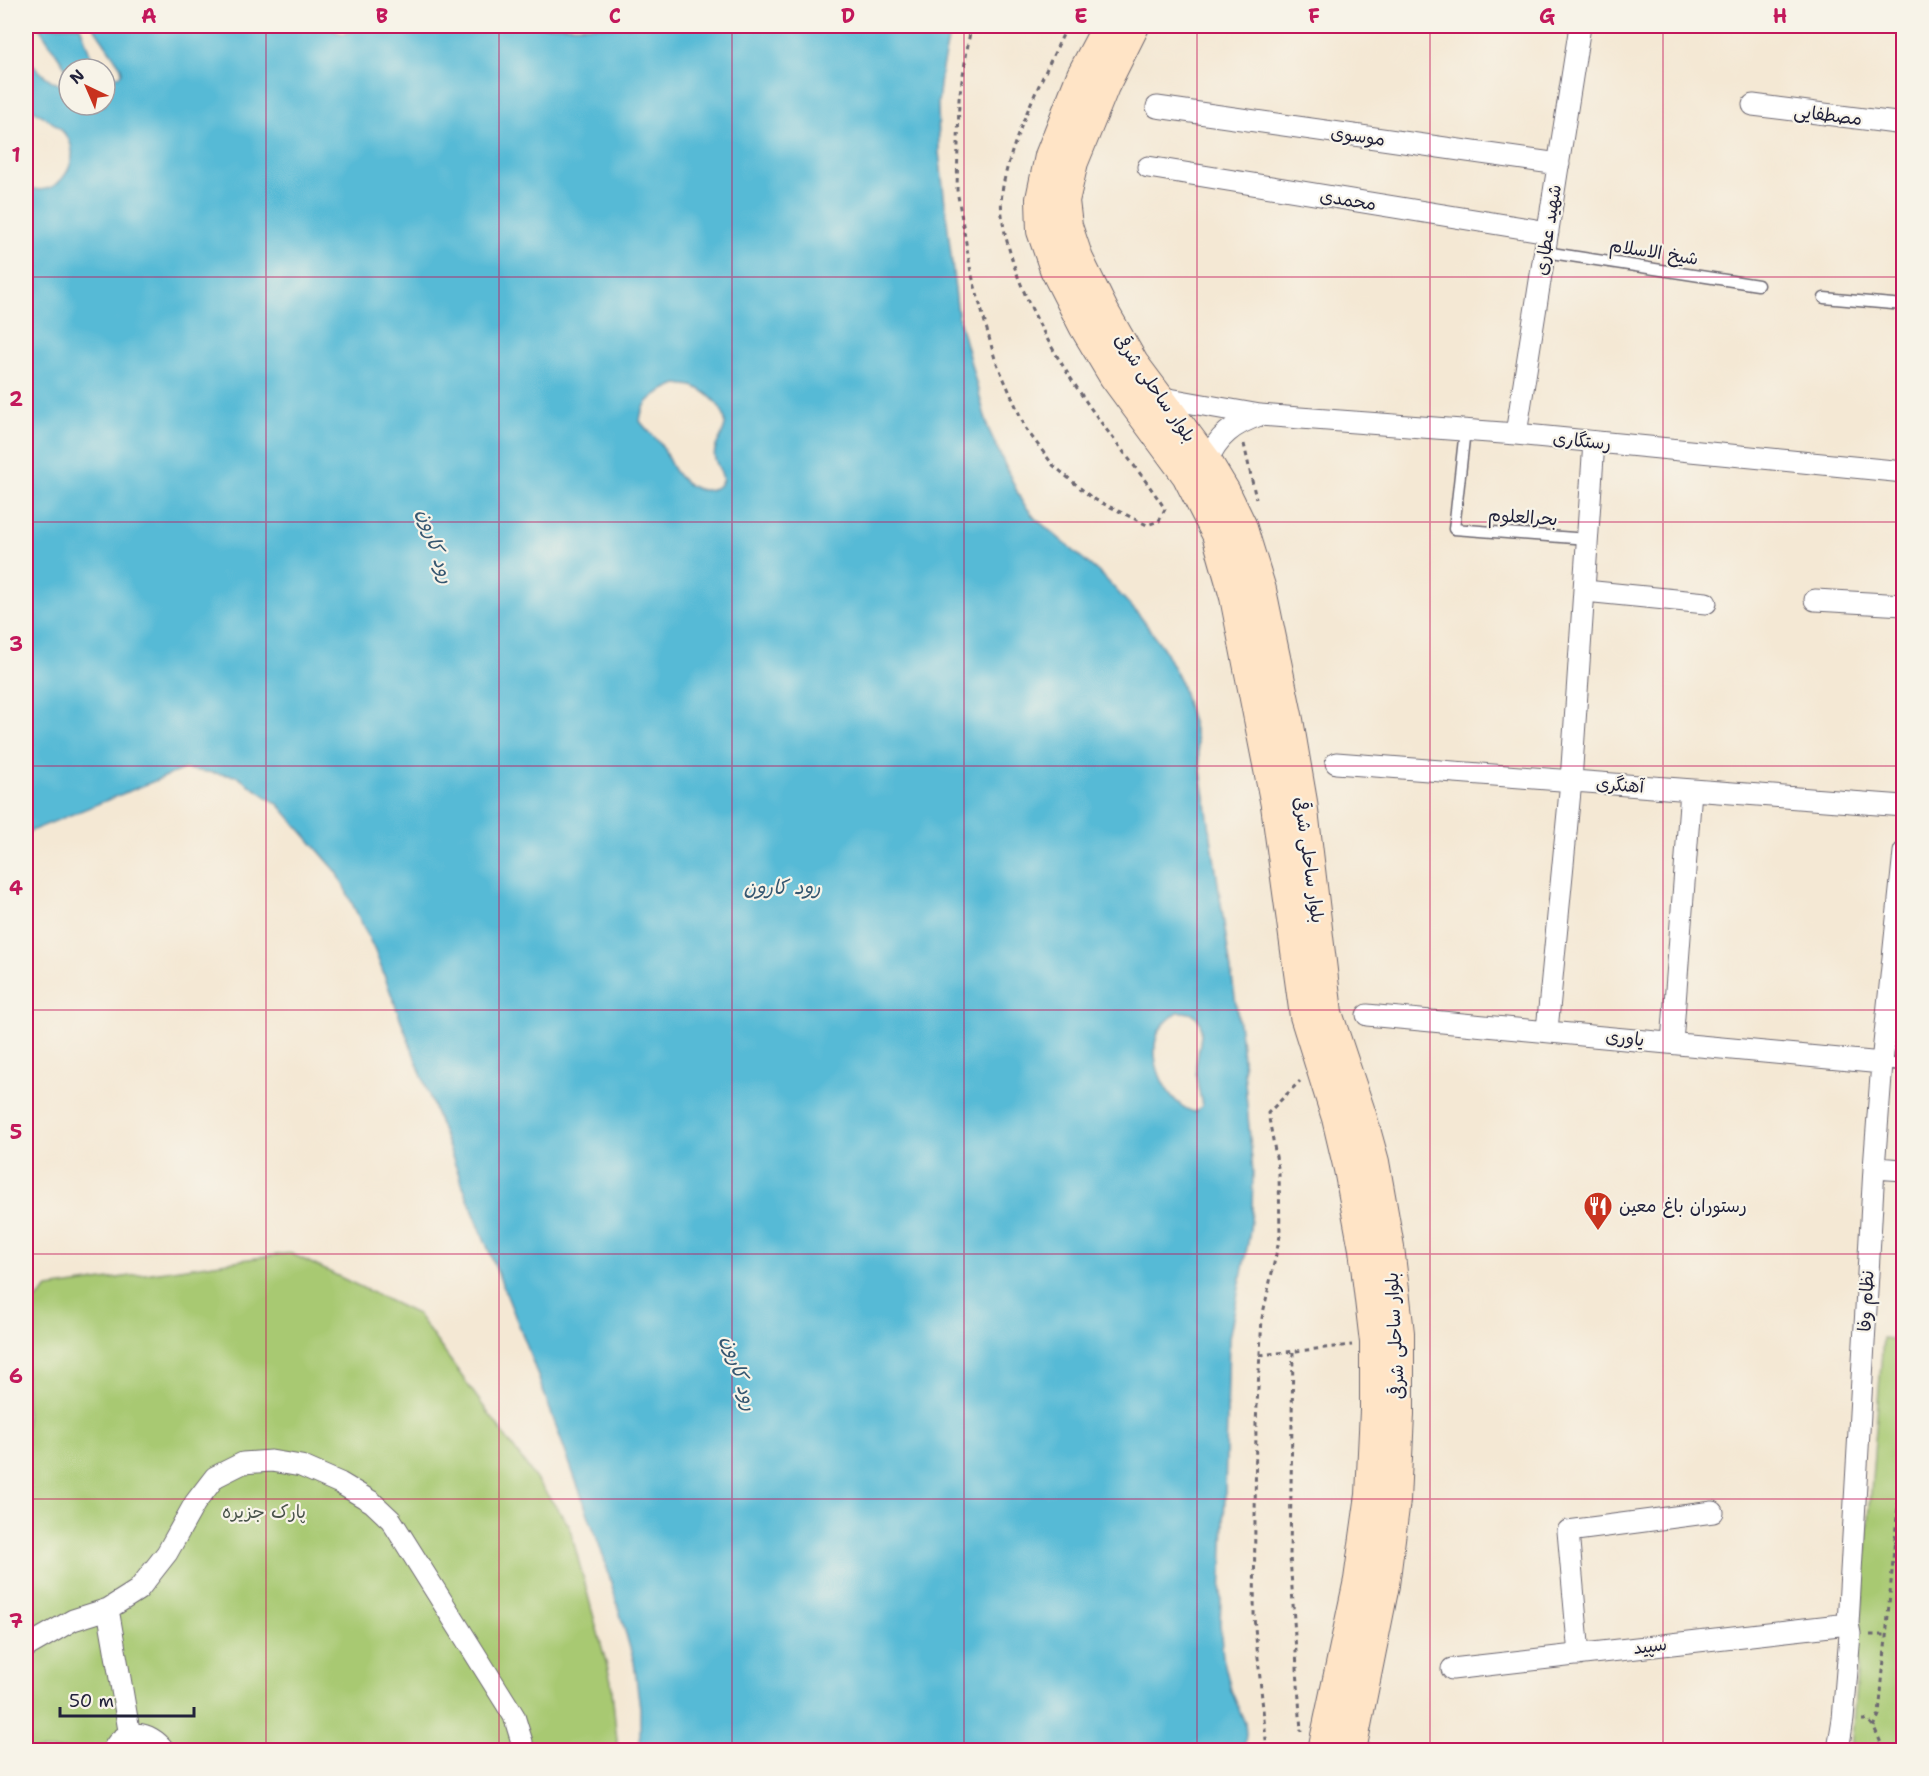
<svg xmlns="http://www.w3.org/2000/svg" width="1929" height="1776" font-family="'Shantell Sans','Playpen Sans Arabic',sans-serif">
<rect width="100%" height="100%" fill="#f7f3e8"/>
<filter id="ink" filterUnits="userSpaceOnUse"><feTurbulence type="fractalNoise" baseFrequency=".0167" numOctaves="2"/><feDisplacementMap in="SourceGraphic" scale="12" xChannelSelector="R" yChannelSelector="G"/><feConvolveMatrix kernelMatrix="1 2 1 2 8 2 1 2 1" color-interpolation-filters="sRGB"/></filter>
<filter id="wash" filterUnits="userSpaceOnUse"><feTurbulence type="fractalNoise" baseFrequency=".008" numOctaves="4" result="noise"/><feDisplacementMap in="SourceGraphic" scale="24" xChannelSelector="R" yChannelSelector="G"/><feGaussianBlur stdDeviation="1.35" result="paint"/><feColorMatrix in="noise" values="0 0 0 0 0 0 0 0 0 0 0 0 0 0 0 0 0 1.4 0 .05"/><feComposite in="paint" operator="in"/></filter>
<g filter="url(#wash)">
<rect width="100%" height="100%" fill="#f4e8d4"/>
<!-- green -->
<path fill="#a8c972" stroke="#657656" stroke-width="1.5" d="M290 1253 417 1314 569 1525 611 1681 618 1750H26V1309L48 1288Z
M1883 1338 1903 1340V1750H1851Z"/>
<!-- water -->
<path fill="#57bad6" stroke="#3c6e88" stroke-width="1.5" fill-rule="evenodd" d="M38 26H80L93 62 100 69H69V73Z
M93 26H329C339 36 347 36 358 26H951L942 68 938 103 939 152 958 315 988 428 1021 500 1034 517 1103 576 1140 616 1164 649 1181 683 1196 737 1241 1037 1253 1172 1252 1211 1249 1238 1229 1338 1225 1495 1220 1624 1223 1657 1231 1690 1245 1723 1246 1734 1244 1750H640V1708L634 1662 604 1558 524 1338 468 1199 375 951 337 872 279 805 236 776 184 769 26 833V547L28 542V529L26 526V185C52 203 82 165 69 140 60 124 40 115 26 105V56C35 68 53 87 69 86V105H105V74L119 76 122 73 121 67ZM677 384C683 385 690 385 695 387 709 393 730 412 724 429 721 439 712 448 715 459 718 471 732 482 712 489 697 494 681 481 674 470 669 462 666 452 661 445 655 436 646 430 640 421 641 400 660 391 677 384ZM1178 1012C1216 1010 1196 1048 1196 1069 1196 1082 1200 1094 1202 1106L1195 1112C1168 1106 1148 1062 1157 1036 1160 1026 1169 1019 1178 1012Z"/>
</g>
<g filter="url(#ink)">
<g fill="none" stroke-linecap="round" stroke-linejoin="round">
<!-- lane casing -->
<g stroke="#6c6771" stroke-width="13">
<path id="lane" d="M1545 252 1758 285
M1824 298 1904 305
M1465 430 1454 529 1588 539
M1882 1063 1904 1065"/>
</g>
<!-- street casing -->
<g stroke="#6c6771" stroke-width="23">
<path id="street" d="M1753 105 1904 124
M1157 107 1559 164
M1148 167 1548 232
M1158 397 1260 415 1516 434 1904 472
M1516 434 1580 26
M1207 462C1217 436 1234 424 1260 415
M1585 591 1706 603
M1815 600 1904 605
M1336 763 1904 806
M1367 1015 1882 1063
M1547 1030 1571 781 1594 442
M1672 1043 1691 790
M1874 1168 1904 1170
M108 1609 130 1736
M26 1647 73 1620 108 1609 138 1590 167 1553 195 1503 215 1477 243 1463 271 1461 301 1466 340 1483 372 1502 391 1520 514 1716 522 1742 521 1750
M1579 1655 1568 1531 1713 1512
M1452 1669 1848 1624
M113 1750C124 1727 150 1731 164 1750
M1838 1750 1843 1719 1850 1634 1848 1624 1874 1168 1882 1063 1904 852"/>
</g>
<!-- secondary casing -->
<g stroke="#6c6771" stroke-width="32">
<path id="secondary" d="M1108 26 1082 75 1050 156 1041 199 1042 231 1055 269 1084 326 1114 376 1187 475 1217 534 1235 597 1276 805 1305 1016 1337 1118 1349 1169 1364 1249 1375 1342V1410L1371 1495 1359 1580 1323 1750
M1134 26 1104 86 1073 162 1064 201 1067 226 1078 259 1105 314 1133 363 1207 462 1225 492 1241 525 1261 590 1288 720 1302 802 1327 1013 1361 1115 1374 1162 1389 1247 1399 1333V1414L1395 1500 1384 1585 1351 1750"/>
</g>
<!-- path -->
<path stroke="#6c6771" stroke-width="3" stroke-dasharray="4.5 4.5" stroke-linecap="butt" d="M971 26 959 99 957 190 971 272 995 359 1026 429 1053 465 1092 498 1147 525 1159 521 1165 509C1141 472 1112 439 1087 403 1054 354 1023 302 1008 245 1003 227 999 205 1003 186 1013 133 1044 76 1067 26
M1244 444 1256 499
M1293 1352 1290 1556 1301 1732
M1260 1355 1352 1345
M1897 1507 1904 1508
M1894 1543 1904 1544
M1870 1635H1886
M1862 1720H1868L1874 1727 1884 1750
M1874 1727 1879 1715 1904 1438
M1267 1750 1254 1617 1256 1423 1262 1318 1280 1236 1279 1173 1268 1113 1300 1081"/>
<!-- lane -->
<use href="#lane" stroke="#fff" stroke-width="10"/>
<!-- street -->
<use href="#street" stroke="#fff" stroke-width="21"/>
<!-- secondary -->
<use href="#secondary" stroke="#ffe4c6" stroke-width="30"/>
</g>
</g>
<!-- grid -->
<path fill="none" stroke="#c2185b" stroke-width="1.5" stroke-opacity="0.55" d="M266 26V1750M499 26V1750M732 26V1750M964 26V1750M1197 26V1750M1430 26V1750M1663 26V1750M26 277H1904M26 522H1904M26 766H1904M26 1010H1904M26 1254H1904M26 1499H1904"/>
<!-- icons -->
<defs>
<g id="restaurant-pin" transform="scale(1.5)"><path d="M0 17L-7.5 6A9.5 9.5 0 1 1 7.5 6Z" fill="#c8321e" stroke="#f7f3e8"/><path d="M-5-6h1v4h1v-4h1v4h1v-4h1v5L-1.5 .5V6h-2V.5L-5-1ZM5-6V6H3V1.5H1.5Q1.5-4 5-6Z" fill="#fff"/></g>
</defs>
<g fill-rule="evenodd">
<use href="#restaurant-pin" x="1598" y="1206"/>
</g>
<g text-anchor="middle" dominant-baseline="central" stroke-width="4.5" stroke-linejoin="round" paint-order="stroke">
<!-- street labels -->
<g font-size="18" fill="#22223b" stroke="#f7f3e8">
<text transform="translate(1828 115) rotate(7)">مصطفایی</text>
<text transform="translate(1358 136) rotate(8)">موسوی</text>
<text transform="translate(1348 200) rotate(9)">محمدی</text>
<text transform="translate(1548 230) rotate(-81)">شهید عطاری</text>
<text transform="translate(1654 252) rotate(9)">شیخ الاسلام</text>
<text transform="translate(1155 388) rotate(55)">بلوار ساحلی شرقی</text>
<text transform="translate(1582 441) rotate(6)">رستگاری</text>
<text transform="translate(1523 517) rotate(4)">بحرالعلوم</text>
<text transform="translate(1620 785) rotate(4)">آهنگری</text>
<text transform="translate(1309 860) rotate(82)">بلوار ساحلی شرقی</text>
<text transform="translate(1625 1038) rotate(6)">یاوری</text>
<text transform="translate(1866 1301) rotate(-87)">نظام وفا</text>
<text transform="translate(1395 1336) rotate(-93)">بلوار ساحلی شرقی</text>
<text transform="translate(1650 1646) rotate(-7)">سپید</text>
</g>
<!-- poi labels -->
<g font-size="18" fill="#22223b" stroke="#f7f3e8" text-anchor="start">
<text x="1619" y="1206">رستوران باغ معین</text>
</g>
<!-- park labels -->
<g font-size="18" fill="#4a544c" stroke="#f7f3e8">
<text x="264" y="1512">پارک جزیره</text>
</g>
<!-- water labels -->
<g font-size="20" font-style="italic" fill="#355771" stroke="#f7f3e8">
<text transform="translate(436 546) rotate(72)">رود کارون</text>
<text x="782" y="887">رود کارون</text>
<text transform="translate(740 1373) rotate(73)">رود کارون</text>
</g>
</g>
<!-- margin -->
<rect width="1929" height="1776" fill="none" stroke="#f7f3e8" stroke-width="66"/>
<!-- north arrow -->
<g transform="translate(87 87) rotate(316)"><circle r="28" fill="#f7f3e8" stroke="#a29fa3" stroke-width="1.5"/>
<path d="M0-4.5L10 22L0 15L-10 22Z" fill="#c8321e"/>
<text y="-9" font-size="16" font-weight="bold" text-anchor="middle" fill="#22223b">N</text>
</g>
<!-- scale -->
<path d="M60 1707v9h134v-9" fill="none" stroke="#22223b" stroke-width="3"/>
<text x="69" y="1707" font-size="18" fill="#22223b" stroke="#f7f3e8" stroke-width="4.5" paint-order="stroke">50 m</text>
<rect x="33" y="33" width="1863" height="1710" fill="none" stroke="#c2185b" stroke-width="2"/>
<g font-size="20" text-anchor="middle" font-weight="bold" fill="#c2185b">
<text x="149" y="23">A</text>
<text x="382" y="23">B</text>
<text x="615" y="23">C</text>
<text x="848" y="23">D</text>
<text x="1081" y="23">E</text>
<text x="1314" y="23">F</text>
<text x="1547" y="23">G</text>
<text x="1780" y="23">H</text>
<text x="16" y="162">1</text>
<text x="16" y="406">2</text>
<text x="16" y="651">3</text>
<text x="16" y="895">4</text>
<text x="16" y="1139">5</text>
<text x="16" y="1383">6</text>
<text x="16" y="1628">7</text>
</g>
</svg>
